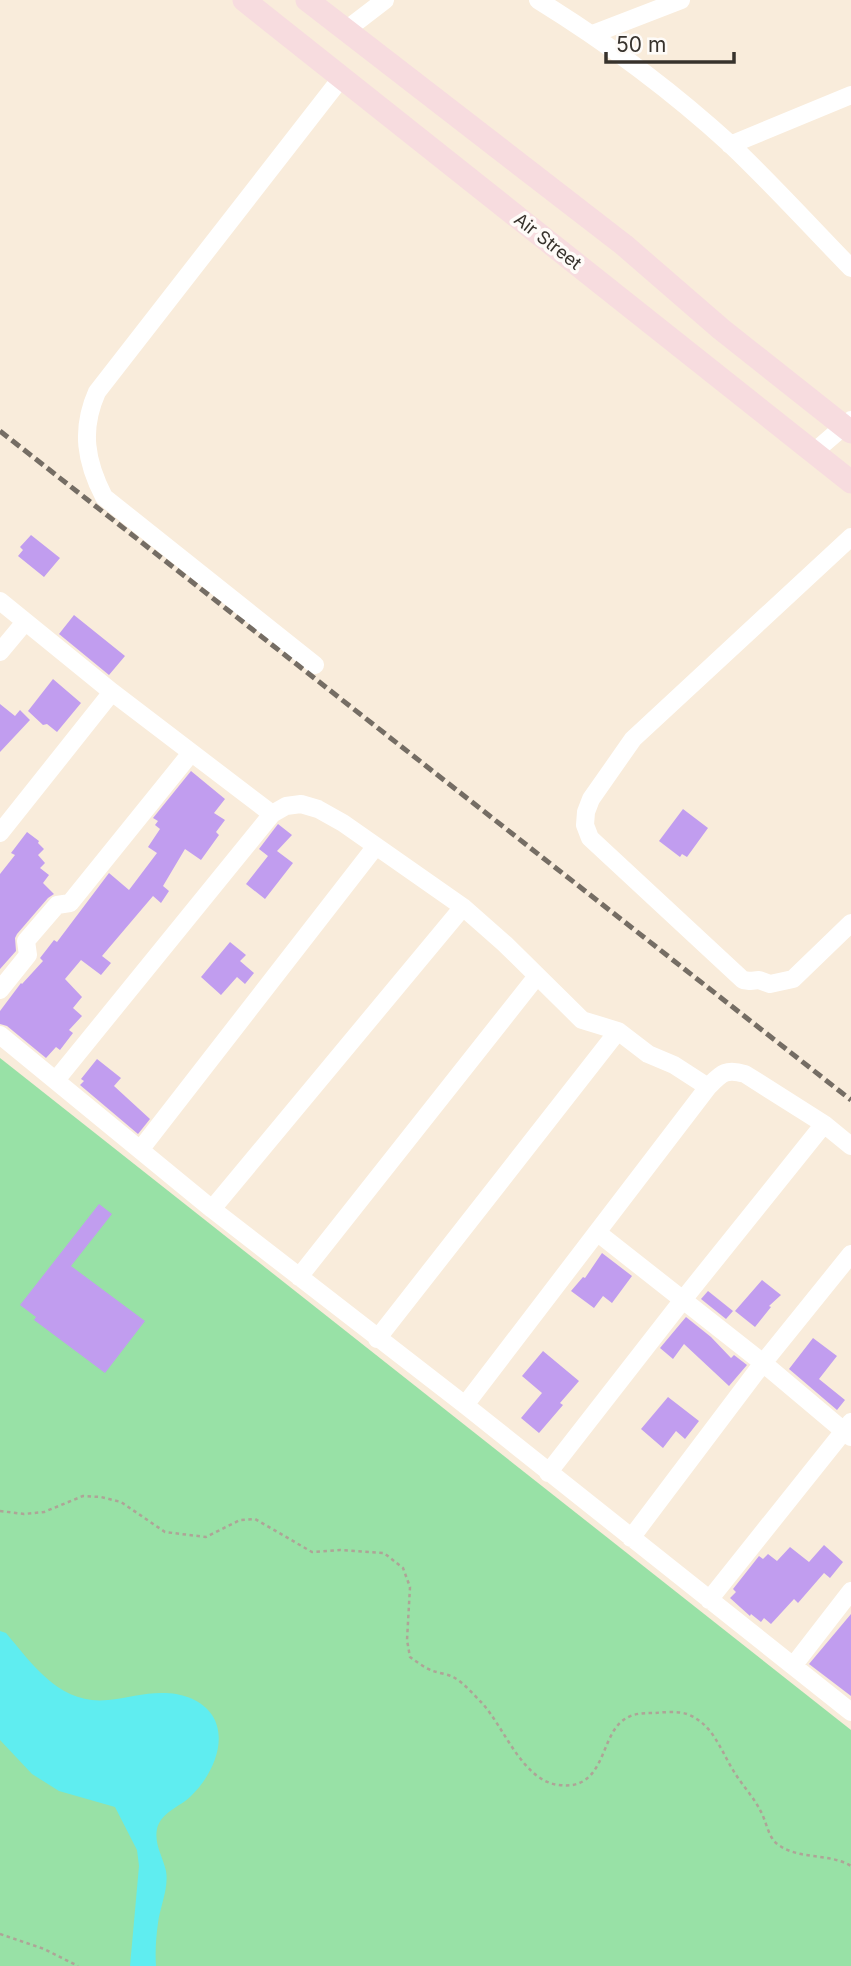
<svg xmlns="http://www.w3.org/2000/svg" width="851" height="1966" font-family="Inter,sans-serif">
<rect width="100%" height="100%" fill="#f9ecdb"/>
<!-- green -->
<path fill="#98e1a6" d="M0 1058 851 1730V1966H0Z"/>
<!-- water -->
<path fill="#5fedf0" d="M0 1631 6 1633C34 1666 60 1705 108 1700 128 1698 146 1692 166 1693 184 1694 202 1700 212 1715 229 1741 211 1777 191 1796 180 1807 161 1812 157 1829 154 1844 163 1857 166 1871 169 1888 160 1907 158 1923 156 1937 155 1953 156 1966H130L139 1866 137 1850 115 1807 59 1791 32 1774 0 1740Z"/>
<!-- building -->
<path fill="#c19def" d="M31 535 60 558 44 577 18 556 23 550 20 547Z
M74 615 125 656 109 675 59 634Z
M53 679 81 703 57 732 47 724 43 725 28 711Z
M0 704 15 716 20 710 30 720 0 752Z
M191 771 225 799 214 813 225 820 216 832 219 835 201 860 185 849 163 886 169 891 161 903 153 896 102 956 111 963 101 975 81 960 65 979 82 997 73 1008 82 1016 69 1030 73 1033 60 1050 56 1047 46 1058 7 1026 0 1024V1011L21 983 22 984 43 961 40 958 54 940 57 942 109 873 129 890 157 853 148 847 160 829 155 825 158 821 153 818Z
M683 809 708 828 687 857 682 854 680 857 659 841Z
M278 824 292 835 277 851 293 863 265 899 246 884 268 856 259 849Z
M27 832 39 841 38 843 44 849 38 855 45 863 40 868 49 875 43 883 54 894 48 898 17 934 15 938 16 951 0 969V874L15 855 11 853Z
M230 942 246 955 240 961 254 973 245 984 237 977 221 995 201 977Z
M97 1059 121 1078 114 1086 150 1119 138 1134 80 1085 84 1081 81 1079Z
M99 1204 112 1214 71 1266 145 1321 105 1373 34 1320 36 1317 20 1305Z
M602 1253 632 1276 612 1303 603 1296 594 1308 571 1291 583 1277 585 1278Z
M762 1280 781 1295 769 1306 771 1307 755 1327 735 1311Z
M708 1291 733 1311 726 1319 701 1299Z
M686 1317 711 1337 731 1358 734 1355 747 1365 729 1386 684 1344 673 1359 660 1348Z
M813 1338 837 1356 819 1379 845 1400 837 1410 789 1369Z
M543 1351 579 1381 560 1403 563 1405 539 1433 521 1418 542 1393 522 1376Z
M668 1397 699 1421 685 1439 676 1431 663 1448 641 1429Z
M824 1545 843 1562 830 1578 824 1573 798 1603 794 1599 771 1624 764 1618 761 1622 751 1614 750 1616 730 1598 736 1592 733 1589 759 1556 763 1559 768 1554 777 1561 790 1547 809 1562Z
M851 1614V1696L809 1664Z"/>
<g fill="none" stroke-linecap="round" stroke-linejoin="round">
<!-- path -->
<path stroke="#aea497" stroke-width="2.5" stroke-dasharray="3.5 3.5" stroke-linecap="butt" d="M0 1511 24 1514 44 1512 83 1496 101 1497 121 1502 165 1532 206 1537 240 1520 255 1519 312 1552 340 1550 384 1553 403 1568 410 1587 407 1640 410 1657C417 1662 425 1668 433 1671 439 1673 447 1674 453 1677 463 1682 473 1694 481 1702 504 1726 522 1781 559 1785 604 1791 600 1740 621 1722 631 1713 642 1713 655 1713 665 1712 678 1711 687 1714 713 1724 720 1749 733 1770 741 1784 753 1796 760 1810 766 1820 768 1836 776 1843 798 1861 828 1852 851 1866
M0 1934 44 1949 78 1966"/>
<!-- minor -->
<path stroke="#fff" stroke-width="18" d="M538 0C606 42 672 91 731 145 772 184 811 227 851 268
M346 30 385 0
M593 34 681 0
M730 145 851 95
M814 452 851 420
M851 537 633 739 591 799 586 812 585 825 590 838 743 980 750 981 759 980 770 984 793 979 851 923
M0 601 112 692 272 814
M0 652 25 622
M315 665 104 497C86 462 80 430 97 392L342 77
M0 833 112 692
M0 990 28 955 26 941 57 905 70 903 191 753
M0 1035 212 1209 465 1405 851 1712
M56 1080 272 814 286 806 301 804 318 809 343 823 463 907 505 944 582 1020 618 1031 648 1054 674 1065 708 1087
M140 1150 376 846
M212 1209 463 907
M598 1233 763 1363 851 1437
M299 1277 537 976
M377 1339 618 1031
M465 1405 708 1087C721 1074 725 1068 745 1074L824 1124 851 1146
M548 1473 682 1301 824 1124
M631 1538 763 1363 851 1254
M709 1600 851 1422
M793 1666 851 1591"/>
<!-- major -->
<path stroke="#f7dcdf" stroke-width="23" d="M244 0 851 482
M307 0 624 245 721 329 851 432"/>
<!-- rail -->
<path stroke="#756d64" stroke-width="5" stroke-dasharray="10 5" stroke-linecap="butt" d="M0 431 851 1100"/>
</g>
<g text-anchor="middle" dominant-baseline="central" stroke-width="7" stroke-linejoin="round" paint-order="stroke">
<!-- street labels -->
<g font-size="18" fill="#37322c" stroke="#fefbf8">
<text transform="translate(548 241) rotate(38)">Air Street</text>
</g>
</g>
<!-- scale -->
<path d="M606 52v10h128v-10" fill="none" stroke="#37322c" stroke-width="3.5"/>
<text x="616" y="52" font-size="21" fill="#37322c" stroke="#fefbf8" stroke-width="5" paint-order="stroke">50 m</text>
</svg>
